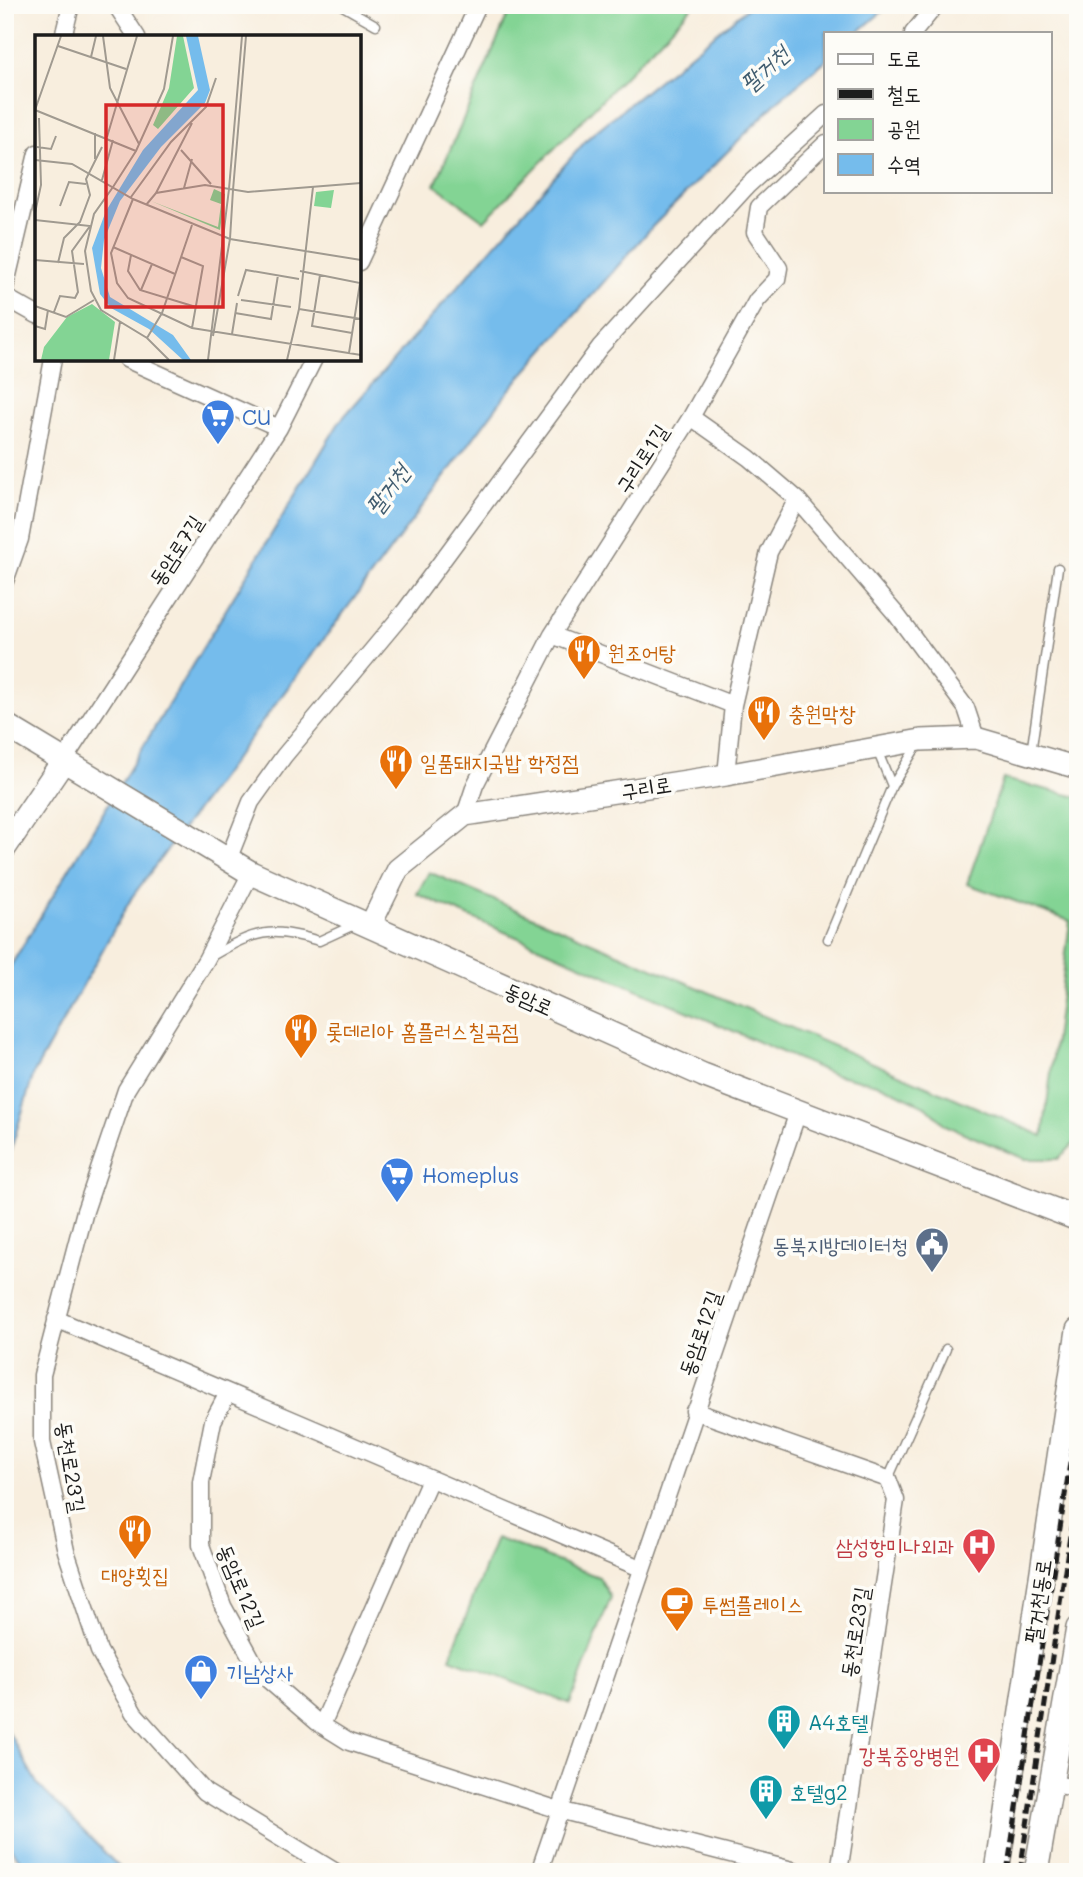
<svg xmlns="http://www.w3.org/2000/svg" width="1083" height="1877" font-family="Mali,'Poor Story',sans-serif">
<rect width="100%" height="100%" fill="#fdfcf7"/>
<filter id="ink" filterUnits="userSpaceOnUse"><feTurbulence type="fractalNoise" baseFrequency=".0143" numOctaves="2"/><feDisplacementMap in="SourceGraphic" scale="14" xChannelSelector="R" yChannelSelector="G"/><feConvolveMatrix kernelMatrix="1 2 1 2 8 2 1 2 1" color-interpolation-filters="sRGB"/></filter>
<filter id="wash" filterUnits="userSpaceOnUse"><feTurbulence type="fractalNoise" baseFrequency=".00686" numOctaves="4" result="noise"/><feDisplacementMap in="SourceGraphic" scale="28" xChannelSelector="R" yChannelSelector="G"/><feGaussianBlur stdDeviation="1.57" result="paint"/><feColorMatrix in="noise" values="0 0 0 0 0 0 0 0 0 0 0 0 0 0 0 0 0 1.4 0 .05"/><feComposite in="paint" operator="in"/></filter>
<g filter="url(#wash)">
<rect width="100%" height="100%" fill="#f8eede"/>
<!-- green -->
<path fill="#83d494" stroke="#507858" stroke-width="2" d="M512 5H694L484 221 435 185Z
M1003 779 1078 797V1140L1058 1159H1025L945 1125 927 1107 881 1085 830 1073 417 894 429 872 1043 1136 1070 921 967 884Z
M496 1538 599 1577 611 1597 570 1704 450 1658Z"/>
<!-- water -->
<path fill="#75bcec" stroke="#486c84" stroke-width="2" d="M751 5H890L857 33H826V60L779 100 653 226 510 389 132 897 34 1073 5 1169V975L340 421 590 136Z
M5 1726 38 1785 124 1872H30L5 1841Z"/>
</g>
<g filter="url(#ink)">
<g fill="none" stroke-linecap="round" stroke-linejoin="round">
<!-- service casing -->
<g stroke="#8a857d" stroke-width="11">
<path id="service" d="M341 5 376 25
M877 750 892 786 918 744
M1031 753 1058 568
M828 939 892 786
M212 956C255 931 269 926 319 941L356 924
M888 1479 946 1349"/>
</g>
<!-- minor casing -->
<g stroke="#8a857d" stroke-width="19">
<path id="minor" d="M116 5 137 37
M913 33 936 5
M63 37 71 5
M359 262 478 5
M5 288 37 153
M5 297 37 315
M126 359 279 428
M691 417 749 458 797 499 896 614 966 708 976 738
M5 581 20 539 53 359
M552 635 733 705
M64 760 279 428 314 359
M726 775 733 705 769 552 797 499
M465 815 475 785 552 635 691 417 757 300 777 279 779 268 755 232 759 207 826 143
M228 860 251 802 284 756 405 611 600 347 747 186 826 114
M251 873 206 960 126 1090 85 1211 42 1375V1442L66 1551 91 1627 99 1651 134 1713 205 1792 336 1872
M56 1319 640 1568
M228 1393 213 1421 201 1482V1545L223 1606 259 1672 317 1722 349 1742 559 1810 800 1872
M694 1411 888 1479 896 1500 839 1872
M322 1725 430 1479
M1052 1784 1078 1788
M539 1872 798 1112"/>
</g>
<!-- tertiary casing -->
<g stroke="#8a857d" stroke-width="24">
<path id="tertiary" d="M370 926 398 869 465 815 726 775 921 740 976 738 1078 768"/>
</g>
<!-- secondary casing -->
<g stroke="#8a857d" stroke-width="26">
<path id="secondary" d="M5 725 251 873 703 1075 1078 1219
M5 847 64 760
M997 1872 1078 1330
M1036 1872 1078 1628"/>
</g>
<!-- service -->
<use href="#service" stroke="#fff" stroke-width="8"/>
<!-- minor -->
<use href="#minor" stroke="#fff" stroke-width="16"/>
<!-- tertiary -->
<use href="#tertiary" stroke="#fff" stroke-width="21"/>
<!-- secondary -->
<use href="#secondary" stroke="#fff" stroke-width="23"/>
<!-- rail -->
<path stroke="#1c1c1c" stroke-width="5" stroke-dasharray="10 5" stroke-linecap="butt" d="M1007 1872 1078 1411
M1020 1872 1078 1482"/>
</g>
</g>
<!-- icons -->
<defs>
<g id="supermarket-pin" transform="scale(1.75)"><path d="M0 17L-7.5 6A9.5 9.5 0 1 1 7.5 6Z" fill="#3f7fe0" stroke="#fdfcf7"/><path d="M-6-5.5h2.5l.6 2H6L4.5 2H-2.5L-4.4-4H-6ZM-1.5 3.2a1.3 1.3 0 1 0 .1 0ZM3 3.2a1.3 1.3 0 1 0 .1 0Z" fill="#fff"/></g>
<g id="restaurant-pin" transform="scale(1.75)"><path d="M0 17L-7.5 6A9.5 9.5 0 1 1 7.5 6Z" fill="#e8710a" stroke="#fdfcf7"/><path d="M-5-6h1v4h1v-4h1v4h1v-4h1v5L-1.5 .5V6h-2V.5L-5-1ZM5-6V6H3V1.5H1.5Q1.5-4 5-6Z" fill="#fff"/></g>
<g id="civic-pin" transform="scale(1.75)"><path d="M0 17L-7.5 6A9.5 9.5 0 1 1 7.5 6Z" fill="#5c6f8a" stroke="#fdfcf7"/><path d="M-.6-6.5H3V-4.5H.6V-3L4-1V1h2V6H-6V1h2V-1L-.6-3ZM-1.2 2.5V6h2.4V2.5Z" fill="#fff"/></g>
<g id="hospital-pin" transform="scale(1.75)"><path d="M0 17L-7.5 6A9.5 9.5 0 1 1 7.5 6Z" fill="#e0444e" stroke="#fdfcf7"/><path d="M-5-5h3v3.5h4V-5h3V5h-3V1.5h-4V5h-3Z" fill="#fff"/></g>
<g id="cafe-pin" transform="scale(1.75)"><path d="M0 17L-7.5 6A9.5 9.5 0 1 1 7.5 6Z" fill="#e8710a" stroke="#fdfcf7"/><path d="M-5.5-4.5H6V0H3Q3 3.5 0 3.5H-2.5Q-5.5 3.5-5.5 0ZM3-3.2v2h1.7v-2ZM-6 4.5H4V6H-6Z" fill="#fff"/></g>
<g id="shop-pin" transform="scale(1.75)"><path d="M0 17L-7.5 6A9.5 9.5 0 1 1 7.5 6Z" fill="#3f7fe0" stroke="#fdfcf7"/><path d="M-5-2.5h2.3a2.7 3.5 0 0 1 5.4 0H5L5.5 6h-11ZM-1.5-2.5h3a1.5 2.3 0 0 0-3 0Z" fill="#fff"/></g>
<g id="building-pin" transform="scale(1.75)"><path d="M0 17L-7.5 6A9.5 9.5 0 1 1 7.5 6Z" fill="#0f9aa8" stroke="#fdfcf7"/><path d="M-4-6H4V6H1V3H-1V6H-4ZM-2.5-4.3h1.7v1.8h-1.7ZM.8-4.3h1.7v1.8H.8ZM-2.5-1h1.7V.8h-1.7ZM.8-1h1.7V.8H.8Z" fill="#fff"/></g>
</defs>
<g fill-rule="evenodd">
<use href="#supermarket-pin" x="218" y="416"/>
<use href="#restaurant-pin" x="584" y="651"/>
<use href="#restaurant-pin" x="764" y="712"/>
<use href="#restaurant-pin" x="396" y="761"/>
<use href="#restaurant-pin" x="301" y="1030"/>
<use href="#supermarket-pin" x="397" y="1174"/>
<use href="#civic-pin" x="932" y="1244"/>
<use href="#restaurant-pin" x="135" y="1531"/>
<use href="#hospital-pin" x="979" y="1545"/>
<use href="#cafe-pin" x="677" y="1603"/>
<use href="#shop-pin" x="201" y="1671"/>
<use href="#building-pin" x="784" y="1721"/>
<use href="#hospital-pin" x="984" y="1754"/>
<use href="#building-pin" x="766" y="1791"/>
</g>
<g text-anchor="middle" dominant-baseline="central" stroke-width="7" stroke-linejoin="round" paint-order="stroke">
<!-- shop labels -->
<g font-size="21" fill="#366cbe" stroke="#fdfcf7" text-anchor="start">
<text x="242" y="416">CU</text>
<text x="422" y="1174">Homeplus</text>
<text x="226" y="1671">기남상사</text>
</g>
<!-- street labels -->
<g font-size="21" fill="#1c1c1c" stroke="#fdfcf7">
<text transform="translate(641 458) rotate(-57)">구리로1길</text>
<text transform="translate(175 550) rotate(-57)">동암로7길</text>
<text transform="translate(646 787) rotate(-9)">구리로</text>
<text transform="translate(529 998) rotate(24)">동암로</text>
<text transform="translate(699 1333) rotate(-71)">동암로12길</text>
<text transform="translate(72 1467) rotate(81)">동천로23길</text>
<text transform="translate(242 1586) rotate(67)">동암로12길</text>
<text transform="translate(1037 1601) rotate(-82)">팔거천동로</text>
<text transform="translate(854 1632) rotate(-81)">동천로23길</text>
</g>
<!-- food labels -->
<g font-size="21" fill="#c56008" stroke="#fdfcf7" text-anchor="start">
<text x="608" y="651">원조어탕</text>
<text x="788" y="712">충원막창</text>
<text x="420" y="761">일품돼지국밥 학정점</text>
<text x="326" y="1030">롯데리아 홈플러스칠곡점</text>
<text x="135" y="1574" text-anchor="middle">대양횟집</text>
<text x="702" y="1603">투썸플레이스</text>
</g>
<!-- service labels -->
<g font-size="21" fill="#4e5e75" stroke="#fdfcf7" text-anchor="end">
<text x="908" y="1244">동북지방데이터청</text>
</g>
<!-- health labels -->
<g font-size="21" fill="#be3a42" stroke="#fdfcf7" text-anchor="end">
<text x="954" y="1545">삼성항미나외과</text>
<text x="960" y="1754">강북중앙병원</text>
</g>
<!-- culture labels -->
<g font-size="21" fill="#0d838f" stroke="#fdfcf7" text-anchor="start">
<text x="808" y="1721">A4호텔</text>
<text x="790" y="1791">호텔g2</text>
</g>
<!-- water labels -->
<g font-size="23" font-style="italic" fill="#405c6f" stroke="#fdfcf7">
<text transform="translate(764 68) rotate(-42)">팔거천</text>
<text transform="translate(387 489) rotate(-53)">팔거천</text>
</g>
</g>
<!-- overview -->
<g transform="translate(35 35)">
<rect width="326" height="326" fill="#f8eede"/>
<path d="M142 1H148L159 53 123 94 118 90 134 53ZM179 154 190 159 185 195 116 166 183 192 186 169 175 165ZM299 155 296 173 279 171 281 157ZM57 269 80 287 74 325H6L9 312 32 282Z" fill="#83d494"/>
<path d="M151 1H163L175 55 170 68 126 112 85 166 69 205 66 233 75 262 138 300 156 325H148L114 294 76 273 65 259 57 213 71 176 108 115 163 55Z" fill="#75bcec"/>
<path fill="none" stroke="#a09a90" stroke-width="2" d="M68 1 75 53 104 109M23 11 91 34M56 22 61 1M0 75 101 116M0 75 26 1M72 102 102 1M2 112 16 114 21 101M146 115 176 149M60 124V98M0 125 37 129 98 164 195 204 326 225M67 145 78 105M78 152 101 116 129 54 138 1M78 152 59 179 50 216 56 256 66 275 112 303 134 325M149 153 157 124M194 154 207 1M198 155 211 1M121 158 157 88M96 162 136 107 171 72 181 43M98 164 76 218 82 248 93 263 157 293 326 320M111 170 121 158 170 150 213 157 326 148M25 171 34 147 51 149M0 178 6 150 4 83M0 185 55 191 37 216 43 257 40 263 25 261 19 277M78 212 140 239M96 220 93 236 105 255 161 272M146 222 168 231 157 293M0 225 49 229M23 228 29 203 45 187 55 160 51 144 67 112M265 236 325 248 314 318M285 240 277 291 317 298M106 255 117 229M203 261 211 235 264 244M206 265 256 272M0 271 31 282 59 265M264 274 326 284M200 278 236 284 243 240M0 291 10 294 13 275M197 299 202 268M178 301 195 204 198 155M112 303 127 278 157 190M79 325 85 287M173 325 194 154M252 325 264 274 278 152"/>
<path fill="#d62828" fill-opacity="0.15" stroke="#d62828" stroke-width="3.5" d="M71 70H188V272H71Z"/>
<rect width="326" height="326" fill="none" stroke="#1c1c1c" stroke-width="3.5"/>
</g>
<!-- margin -->
<rect width="1083" height="1877" fill="none" stroke="#fdfcf7" stroke-width="28"/>
<!-- legend -->
<rect x="824" y="32" width="228" height="161" fill="#fdfcf7" stroke="#a3a29f" stroke-width="2"/>
<rect x="838" y="54" width="35" height="10" fill="#ffffff" stroke="#a3a29f" stroke-width="2"/>
<text x="887" y="66" font-size="21" fill="#1c1c1c">도로</text>
<rect x="838" y="89" width="35" height="10" fill="#1c1c1c" stroke="#a3a29f" stroke-width="2"/>
<text x="887" y="102" font-size="21" fill="#1c1c1c">철도</text>
<rect x="838" y="119" width="35" height="21" fill="#83d494" stroke="#a3a29f" stroke-width="2"/>
<text x="887" y="136" font-size="21" fill="#1c1c1c">공원</text>
<rect x="838" y="154" width="35" height="21" fill="#75bcec" stroke="#a3a29f" stroke-width="2"/>
<text x="887" y="172" font-size="21" fill="#1c1c1c">수역</text>
</svg>
